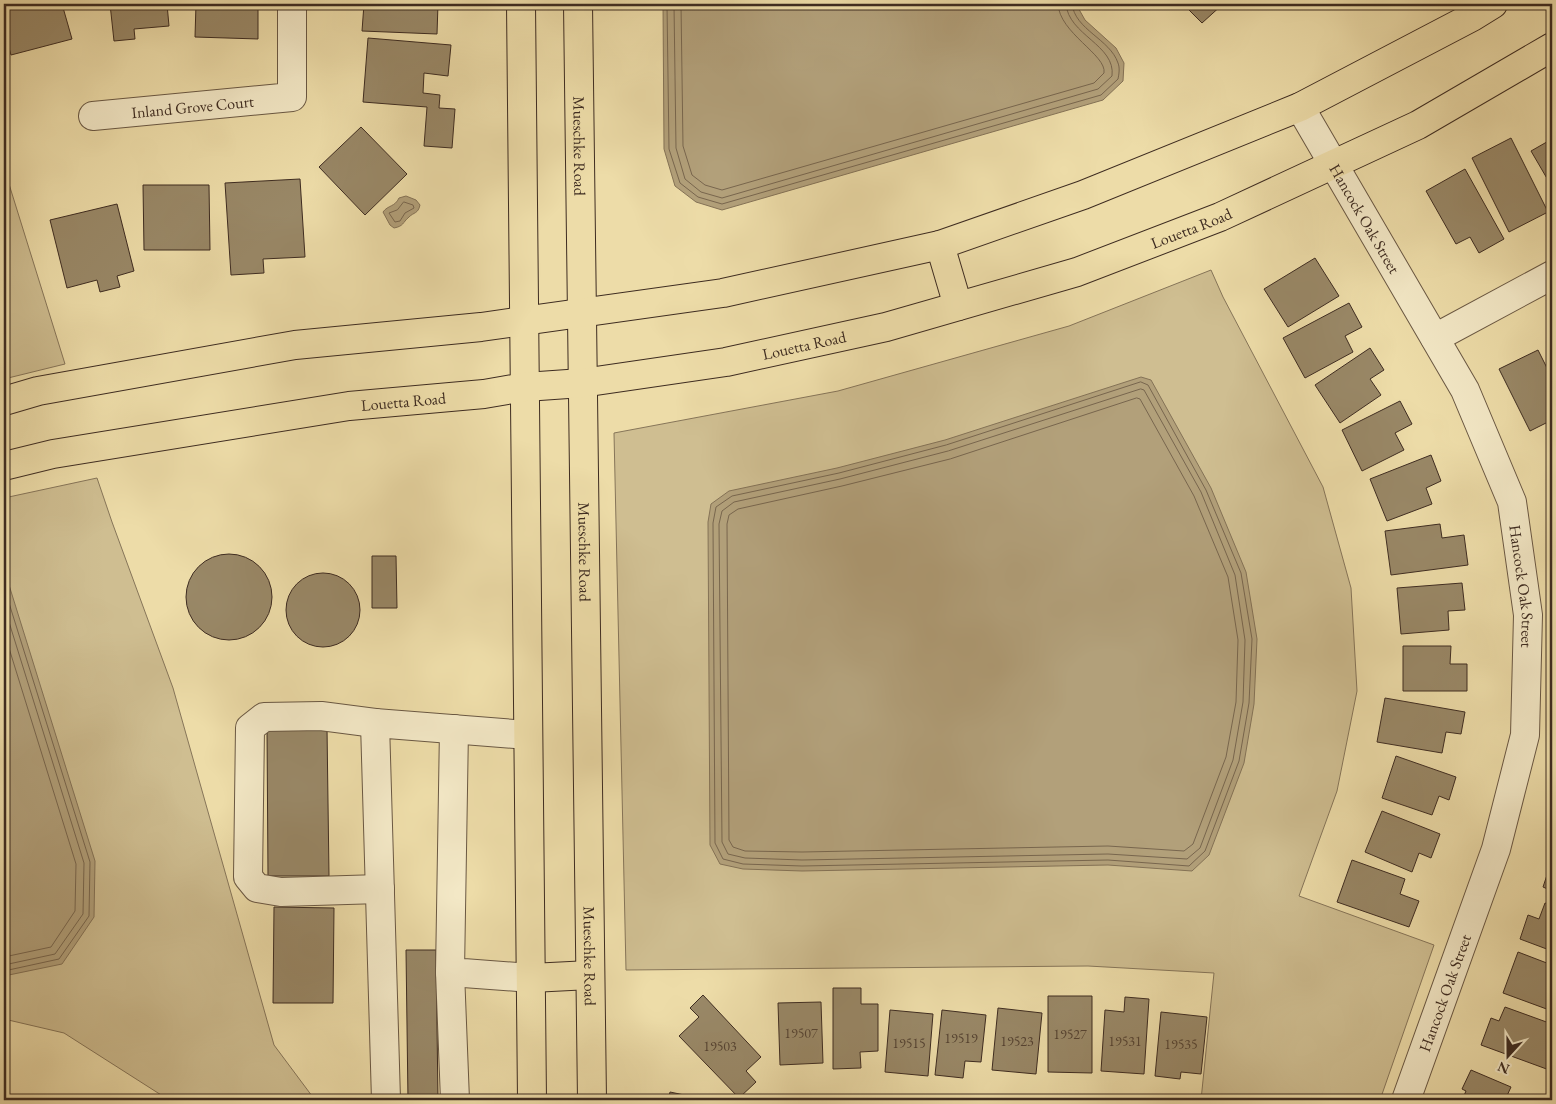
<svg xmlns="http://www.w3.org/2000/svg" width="1556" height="1104" font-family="'EB Garamond',serif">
<rect width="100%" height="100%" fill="#eddca8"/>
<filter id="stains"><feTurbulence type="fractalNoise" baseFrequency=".004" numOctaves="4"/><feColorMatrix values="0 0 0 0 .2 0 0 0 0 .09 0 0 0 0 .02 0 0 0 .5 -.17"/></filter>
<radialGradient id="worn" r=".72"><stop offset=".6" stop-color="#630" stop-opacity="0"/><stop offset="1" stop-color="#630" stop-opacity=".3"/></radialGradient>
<!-- green -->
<path fill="#cfbe91" stroke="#867559" d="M4 168 65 364 4 379Z
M1211 270 1223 297 1323 487 1351 588 1357 691 1337 791 1299 896 1434 945 1380 1100H1201L1214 973 1088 966 626 970 614 433 838 391 1069 326Z
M97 478 112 522 173 688 274 1045 315 1100H169L64 1033 4 1019V498Z"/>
<!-- water -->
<path fill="#b2a07a" stroke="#847256" d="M663 4H1076L1085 20 1116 48 1124 63 1123 81 1103 100 722 210 696 202 675 186 664 149Z
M406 196 416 200 420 205C418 214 414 212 409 217 402 223 404 226 394 228L390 225 383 212C388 205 395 207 399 198Z
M1141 377 1151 380 1211 488 1246 572 1257 639 1254 704 1244 763 1209 855 1192 871 1108 865 802 871 743 869 720 864 710 845 708 522 711 504 729 491 837 468 945 440Z
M4 579 9 585 95 861 94 917 62 964 4 976Z"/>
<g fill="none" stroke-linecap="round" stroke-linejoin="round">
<!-- shore -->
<path stroke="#78664e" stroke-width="1" d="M667 4 669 149 680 183 698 197 722 204 1101 95 1118 79C1119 74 1120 68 1118 63 1110 39 1075 30 1072 4
M674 4 676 148 685 179 701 192 722 198 1098 89 1112 76C1116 45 1068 35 1066 4
M681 4 683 146 692 175 705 185 722 190 1094 83 1104 73C1107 55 1059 33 1058 4
M404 202 413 205 414 208 405 213 400 221 395 222 389 213 397 210Z
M1141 382 1148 385 1206 490 1241 573 1252 639 1249 703 1239 761 1205 851 1189 866 1108 860 802 866 743 864 723 859 715 843 713 523 716 507 732 496 839 473 946 445Z
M1141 389 1144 390 1201 492 1235 575 1245 640 1243 702 1233 760 1200 848 1187 859 1108 854 802 860 745 858 728 854 722 842 719 524 722 511 734 502 840 479 948 451Z
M1137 398 1140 399 1194 496 1228 577 1238 640 1236 702 1226 757 1193 844 1184 851 1108 846 802 852 745 851 733 847 729 840 727 524 729 515 738 509 842 486 950 459Z
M4 587 90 862 89 916 59 959 4 971
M4 606 84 863 83 914 55 954 4 965
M4 632 76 864 75 911 51 947 4 957"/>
</g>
<!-- building -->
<path fill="#998867" stroke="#3e2c21" d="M4 4H62L72 39 11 55 4 30Z
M110 4H167L169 26 134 29 135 39 114 41Z
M196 4H258V39L195 37Z
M364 4H438L437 34 362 31Z
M1191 4H1223L1202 23 1187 8Z
M368 38 451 45 448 76 424 73 423 93 440 95 439 108 455 109 452 148 424 146 427 107 363 102Z
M361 127 407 174 365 215 319 167Z
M1511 138 1548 212 1509 232 1472 158Z
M1552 139V187L1531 151Z
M1465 169 1504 239 1479 253 1470 237 1456 244 1426 191Z
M300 179 305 257 263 259 264 273 231 275 225 183Z
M143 185H209L210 250H144Z
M117 204 134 271 117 276 120 287 100 292 97 280 67 288 50 220Z
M1315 258 1339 296 1288 327 1264 289Z
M1349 303 1362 327 1345 336 1353 352 1305 378 1283 338Z
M1370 348 1384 370 1370 379 1381 395 1340 423 1315 385Z
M1538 350 1552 378V420L1530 431 1499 369Z
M1400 401 1412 424 1395 433 1404 450 1362 471 1342 430Z
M1431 455 1441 481 1426 488 1432 504 1387 521 1370 479Z
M1440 524 1442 538 1464 535 1468 565 1391 575 1385 531Z
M186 597a43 43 0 1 1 86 0a43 43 0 1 1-86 0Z
M372 556H396L397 608H372Z
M286 610a37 37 0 1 1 74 0a37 37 0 1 1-74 0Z
M1462 583 1465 610 1448 611 1449 630 1401 634 1397 588Z
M1403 646H1451L1450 664H1467V691H1403Z
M1385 698 1465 712 1461 734 1446 732 1442 753 1377 742Z
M267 728H327L329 876H268Z
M1396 756 1456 777 1449 800 1439 796 1432 815 1382 798Z
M1382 811 1440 834 1431 858 1419 853 1412 872 1365 852Z
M1352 860 1405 879 1400 894 1419 901 1409 927 1337 902Z
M1552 860V891L1543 887Z
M1545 903 1552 905V951L1520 939 1528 915 1539 919Z
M274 907 334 908 333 1003H273Z
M406 950H436L438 1100H408Z
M1518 952 1552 965V1011L1503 993Z
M833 988H861V1004H878V1051L860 1052 861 1068 833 1069Z
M703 995 761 1057 746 1071 756 1082 739 1098 679 1036 699 1017 690 1008Z
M1048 996H1092V1073L1048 1072Z
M1125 997 1149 999 1144 1074 1101 1071 1105 1010 1124 1012Z
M821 1002 823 1063 780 1065 778 1003Z
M1505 1007 1552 1024V1071L1481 1045 1491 1018 1499 1021Z
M998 1008 1042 1013 1036 1074 992 1070Z
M890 1010 933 1014 928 1076 885 1072Z
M942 1010 986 1015 981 1062 965 1061 963 1078 935 1075Z
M1161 1012 1207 1017 1201 1074 1181 1072 1180 1079 1155 1076Z
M1471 1070 1511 1087 1505 1100H1462L1466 1091 1462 1089Z
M670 1092 708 1100H668Z"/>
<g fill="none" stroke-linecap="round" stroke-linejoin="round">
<!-- minor casing -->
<g stroke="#6a5843" stroke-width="30">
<g id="minor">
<path id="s1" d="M1300 107 1465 390 1512 502 1528 615 1525 735 1496 849 1406 1100"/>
<path id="s2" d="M93 116 292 97V4"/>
<path d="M1435 338 1552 275"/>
<path d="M375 723 321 716 264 717 250 728 248 877 257 888 281 892 380 889"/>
<path d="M454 729 450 972 531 978"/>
<path d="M450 972 455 1100"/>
<path d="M386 1100 375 723 528 735"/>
</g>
</g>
<!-- major casing -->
<g stroke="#3e2c21" stroke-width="30">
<g id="major">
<path d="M521 4 532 1100"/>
<path id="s3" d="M578 4 592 1100"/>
<path d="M940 245 958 306"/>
<path d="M4 401 38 391 295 345 481 327 723 293 940 245 1083 195 1300 107 1472 17 1493 4"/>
<path id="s4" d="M4 466 53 454 349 406 484 394 525 387 582 383 726 362 886 327 1077 272 1220 217 1418 125 1552 47"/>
<path d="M531 978 590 975"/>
</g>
</g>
<!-- minor -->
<use href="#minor" stroke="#f3e8c6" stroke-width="28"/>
<!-- major -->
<use href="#major" stroke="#eddca8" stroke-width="28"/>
</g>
<g text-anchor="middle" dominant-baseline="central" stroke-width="4" stroke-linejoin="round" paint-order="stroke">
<!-- number labels -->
<g font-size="14" fill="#554332">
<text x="801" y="1033">19507</text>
<text x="1070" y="1034">19527</text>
<text x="961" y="1038">19519</text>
<text x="1017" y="1041">19523</text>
<text x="1125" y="1041">19531</text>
<text x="909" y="1043">19515</text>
<text x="1181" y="1044">19535</text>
<text x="720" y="1046">19503</text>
</g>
<!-- street labels -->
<g font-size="16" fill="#3e2c21" stroke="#f3e8c6">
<text stroke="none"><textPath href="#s2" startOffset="100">Inland Grove Court</textPath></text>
<text stroke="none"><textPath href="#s3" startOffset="142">Mueschke Road</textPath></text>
<text stroke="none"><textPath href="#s1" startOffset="129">Hancock Oak Street</textPath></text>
<text stroke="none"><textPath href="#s4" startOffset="1215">Louetta Road</textPath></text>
<text stroke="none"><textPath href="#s4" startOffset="810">Louetta Road</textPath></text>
<text stroke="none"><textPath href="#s4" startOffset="405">Louetta Road</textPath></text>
<text stroke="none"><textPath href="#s3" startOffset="548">Mueschke Road</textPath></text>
<text stroke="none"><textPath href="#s1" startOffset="534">Hancock Oak Street</textPath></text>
<text stroke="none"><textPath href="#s3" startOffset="952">Mueschke Road</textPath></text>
<text transform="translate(1445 993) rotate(-70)">Hancock Oak Street</text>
</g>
</g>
<!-- margin -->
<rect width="1556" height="1104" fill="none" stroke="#eddca8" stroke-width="20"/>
<rect x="5" y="5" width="1546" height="1094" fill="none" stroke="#3e2c21" stroke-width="2.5"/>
<rect x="10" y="10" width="1536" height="1084" fill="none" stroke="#3e2c21"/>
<!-- north arrow -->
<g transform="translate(1508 1056) rotate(201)" stroke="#f3e8c6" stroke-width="4" paint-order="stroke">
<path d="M0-4L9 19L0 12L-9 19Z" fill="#3e2c21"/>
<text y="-8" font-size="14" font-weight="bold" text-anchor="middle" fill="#3e2c21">N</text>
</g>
<rect width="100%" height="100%" filter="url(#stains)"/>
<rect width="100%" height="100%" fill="url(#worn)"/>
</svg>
